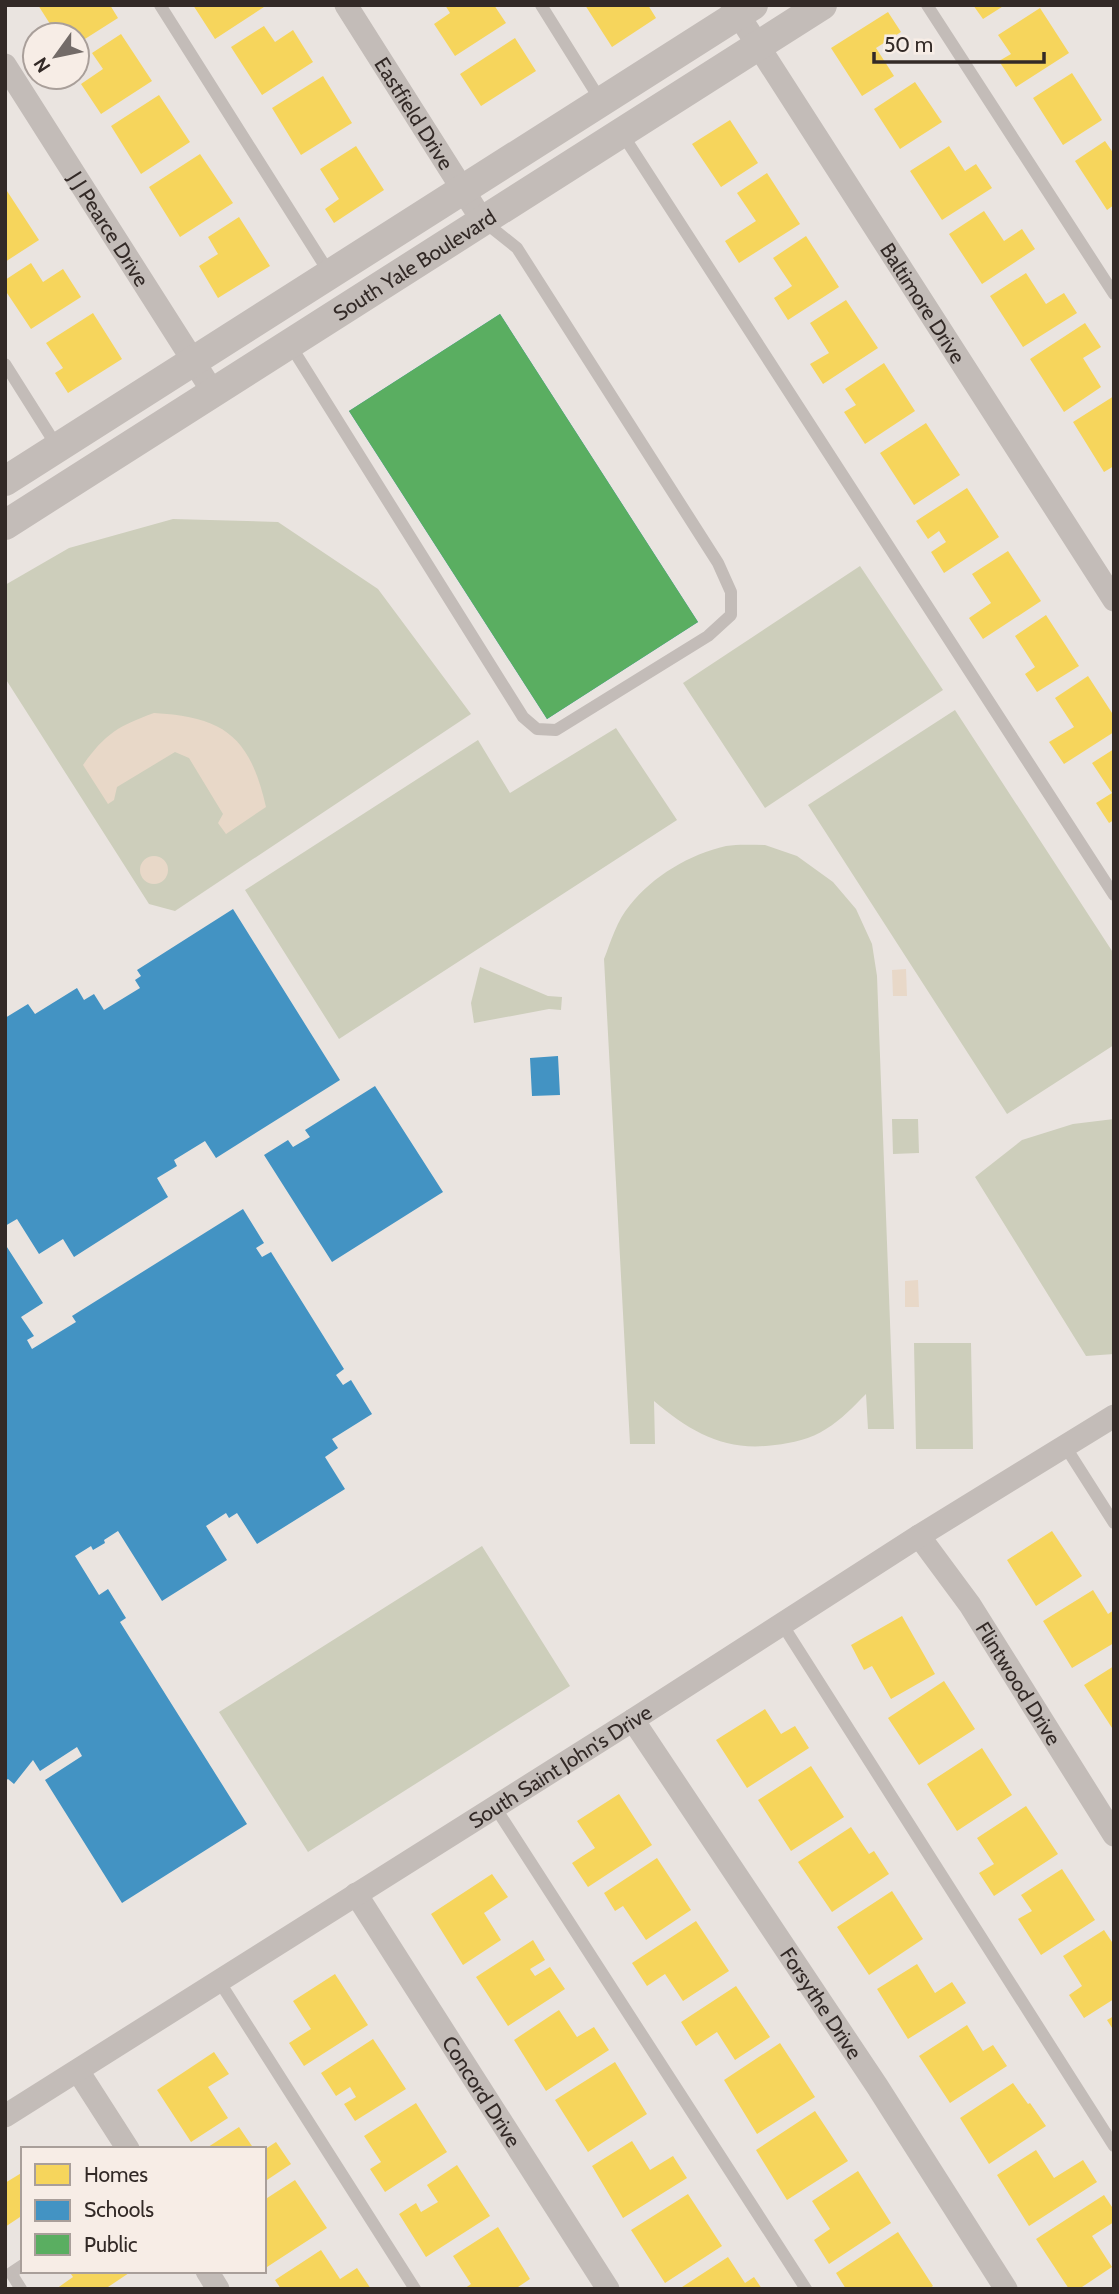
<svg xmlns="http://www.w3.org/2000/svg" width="1119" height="2294" font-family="Cabin,sans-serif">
<rect width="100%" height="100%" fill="#eae4e0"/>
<!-- green -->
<path fill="#cdcebb" d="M173 519 278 522 378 589 471 714 175 911 149 904 5 678V585L69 548Z
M860 566 943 690 765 808 683 683Z
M955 710 1114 954V1045L1007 1114 808 805Z
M616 728 677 820 339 1039 245 890 478 740 510 793Z
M765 845 797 856 833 882 856 909 872 944 877 976 894 1429H868L866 1394C853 1407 841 1420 826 1429 811 1439 792 1443 775 1445 724 1452 691 1432 654 1401L655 1444H630L604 959C611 941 617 920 630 905 653 876 690 854 726 846 739 844 752 845 765 845Z
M480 967 548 996 562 997 561 1010 549 1009 474 1023 471 1003Z
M892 1119H918L919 1153 893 1154Z
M1114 1119V1354L1086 1356 975 1177 1022 1140 1073 1124Z
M914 1343H971L973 1449H916Z
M482 1546 570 1686 308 1852 219 1712Z"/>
<!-- sand -->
<path fill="#e8d8c8" d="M154 713C225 717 250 737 266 807L226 834 218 823 223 814 189 758 175 752 117 787 114 800 108 804 83 765C105 734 118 726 154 713Z
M140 870a14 14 0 1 1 28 0a14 14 0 1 1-28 0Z
M906 969 907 996H893L892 970Z
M918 1280 919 1307H905V1281Z"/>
<!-- homes -->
<path fill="#f6d55c" d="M38 5H110L118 18 77 44V35H57Z
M193 5H267L215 39Z
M445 5H494L506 23 455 56 434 24 450 13Z
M585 5H648L656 18 612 47Z
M973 5H1005L983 19Z
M1040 8 1069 53 1016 87 999 61 1011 54 998 35Z
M888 12 901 32 876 48 894 76 862 96 831 48Z
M264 26 275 42 293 30 313 62 262 95 231 47Z
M121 34 152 81 101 114 81 84 103 69 92 53Z
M515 38 536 71 481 106 460 74Z
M1072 73 1102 120 1063 145 1033 98Z
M323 76 352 123 301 155 272 108Z
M915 82 942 122 900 149 874 109Z
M159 95 190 142 141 174 111 126Z
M730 120 758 163 721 187 692 144Z
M1105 141 1114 154V205L1107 210 1075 161Z
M356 146 384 190 334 223 325 209 339 199 320 169Z
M949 146 965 171 976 164 992 188 942 220 910 171Z
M200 154 233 203 180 237 149 187Z
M767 173 800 224 739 263 725 241 756 221 737 193Z
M7 191 39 240 5 262V193Z
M984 211 1004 241 1022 229 1035 249 982 284 949 234Z
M239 217 270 266 218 298 199 266 218 254 208 237Z
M806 236 839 287 788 320 774 298 792 286 773 258Z
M31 263 43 282 63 269 81 297 31 329 5 290V280Z
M1026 273 1046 304 1064 293 1077 313 1023 347 990 296Z
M846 300 878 348 823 384 810 364 829 353 810 323Z
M93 313 122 359 68 393 55 373 63 368 46 343Z
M1085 323 1101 347 1083 358 1101 387 1064 412 1030 359Z
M884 363 915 411 865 444 844 412 856 405 845 389Z
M1114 396V466L1104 472 1073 422Z
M926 423 960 475 914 505 880 453Z
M967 488 999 537 944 573 931 552 946 542 939 531 928 539 916 521Z
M1008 551 1041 601 983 639 969 618 991 603 972 574Z
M1046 615 1079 666 1037 692 1025 674 1035 667 1015 636Z
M1088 676 1114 716V732L1064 764 1049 742 1074 727 1055 698Z
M1114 749V820L1109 823 1096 803 1112 793 1092 763Z
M1052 1531 1082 1576 1036 1606 1007 1560Z
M1093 1590 1108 1614 1114 1610V1643L1072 1668 1043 1621Z
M902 1616 935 1674 891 1699 872 1666 864 1670 851 1645Z
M1114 1666V1731L1084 1685Z
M944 1681 975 1729 919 1765 888 1718Z
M765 1709 781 1734 795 1726 809 1748 747 1788 716 1740Z
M982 1748 1012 1795 957 1831 927 1784Z
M811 1766 844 1817 791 1851 758 1800Z
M619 1794 652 1845 588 1887 572 1863 595 1848 577 1821Z
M1026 1806 1058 1854 994 1896 979 1873 994 1864 977 1838Z
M851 1827 869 1854 874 1851 889 1874 832 1912 798 1862Z
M657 1858 691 1910 646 1940 623 1906 615 1911 604 1893Z
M1062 1869 1095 1920 1041 1955 1018 1919 1032 1911 1021 1895Z
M492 1874 508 1897 484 1913 501 1940 463 1965 431 1914Z
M892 1891 923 1939 869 1975 837 1927Z
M696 1921 729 1971 683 2001 665 1974 647 1986 632 1963Z
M1104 1930 1114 1945V1999L1084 2018 1069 1995 1082 1986 1063 1956Z
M533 1940 545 1960 530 1969 535 1976 550 1967 565 1989 508 2026 476 1977Z
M917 1964 935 1993 952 1982 966 2003 908 2039 877 1989Z
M335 1974 368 2025 304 2066 289 2043 311 2029 293 2001Z
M736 1986 770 2037 735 2060 717 2032 696 2046 681 2022Z
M559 2010 577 2037 594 2027 609 2050 546 2091 514 2040Z
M1114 2016V2031L1107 2020Z
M967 2025 983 2051 993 2045 1007 2066 950 2103 919 2056Z
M373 2039 406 2089 355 2121 344 2104 356 2097 350 2087 336 2096 321 2073Z
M780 2043 815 2097 757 2134 724 2080Z
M214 2052 229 2074 208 2087 228 2118 191 2142 157 2090Z
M615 2062 647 2114 588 2152 555 2100Z
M1013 2083 1028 2104 1030 2103 1046 2126 989 2164 960 2118Z
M416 2103 447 2152 385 2192 370 2169 381 2162 364 2136Z
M815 2111 848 2161 787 2200 756 2150Z
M239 2127 254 2149H205Z
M632 2141 650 2170 673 2156 687 2178 623 2218 592 2166Z
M276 2142 291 2164 264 2182V2150Z
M1036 2150 1054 2178 1083 2160 1097 2182 1029 2226 997 2175Z
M457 2165 490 2216 426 2257 399 2214 416 2203 421 2212 438 2202 427 2185Z
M858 2171 891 2223 829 2264 814 2240 830 2229 812 2201Z
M23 2172V2215L5 2227V2183Z
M295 2180 327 2228 267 2267 264 2262V2200Z
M688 2194 722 2246 665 2283 631 2230Z
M1104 2195 1114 2210V2222L1092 2236 1112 2267 1079 2289H1069L1036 2239Z
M498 2227 530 2279 515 2289H464L471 2284 453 2256Z
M898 2232 933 2286 929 2289H868L867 2287 846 2289 836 2273Z
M321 2250 340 2279 357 2268 371 2289H281L275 2280Z
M728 2257 745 2283 754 2277 762 2289H679Z
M69 2271H132L105 2289H56L73 2277Z"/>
<!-- schools -->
<path fill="#4393c3" d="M500 314 698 622 547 719 349 411Z
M233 909 340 1080 216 1158 205 1141 174 1160 177 1166 157 1178 168 1197 74 1257 63 1239 39 1254 17 1219 5 1226V1018L28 1004 35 1014 77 988 84 1000 94 994 104 1010 140 988 135 980 141 976 137 970Z
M558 1056 560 1095 532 1096 530 1058Z
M375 1086 443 1192 332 1262 264 1155 288 1140 293 1147 310 1137 305 1130Z
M243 1209 264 1243 256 1248 262 1257 271 1252 344 1369 336 1375 343 1385 351 1380 372 1414 332 1439 338 1448 325 1457 345 1489 257 1544 237 1513 229 1518 226 1513 206 1526 227 1560 162 1601 118 1531 104 1540 105 1543 93 1550 91 1546 75 1556 99 1595 108 1589 126 1618 120 1622 247 1824 122 1903 45 1780 82 1756 77 1747 40 1771 33 1760 14 1784 8 1779 5 1781V1244L43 1303 21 1317 34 1336 27 1340 32 1349 76 1322 72 1316Z"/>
<!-- public -->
<path fill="#5aae61" d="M500 314 698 622 547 719 349 411Z"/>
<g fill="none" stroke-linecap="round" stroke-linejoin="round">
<!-- service -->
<path stroke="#c3bcb8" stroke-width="12" d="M160 5 330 274
M541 5 601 101
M927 5 1114 294
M621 132 1114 895
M289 343 523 717 537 729 556 730 708 636 731 615V592L718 563 517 248 482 220
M5 364 58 448
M1065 1446 1114 1523
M782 1624 1114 2146
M495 1807 806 2289
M219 1981 415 2289
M21 2289 11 2273 23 2265"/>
<!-- minor -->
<g stroke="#c3bcb8" stroke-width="23">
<path id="s1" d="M346 5 482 220"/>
<path id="s2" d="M732 5 1114 600"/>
<path id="s3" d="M5 65 213 392"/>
<path id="s4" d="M919 1536 970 1605 1114 1835"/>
<path id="s5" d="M633 1720 877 2086 1006 2289"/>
<path id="s6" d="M356 1894 608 2289"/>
<path d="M78 2071 128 2149"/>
<path id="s7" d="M5 2116 633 1720 919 1536 1114 1416"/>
<path d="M207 2271 218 2289"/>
</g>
<!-- tertiary -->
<g stroke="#c3bcb8" stroke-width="30">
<path d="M5 481 753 5"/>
<path id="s8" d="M5 525 822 5"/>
</g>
</g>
<g text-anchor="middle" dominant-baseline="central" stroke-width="7" stroke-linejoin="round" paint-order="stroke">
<!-- street labels -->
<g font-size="21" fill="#332a27" stroke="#f7ede6">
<text stroke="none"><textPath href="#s1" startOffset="128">Eastfield Drive</textPath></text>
<text stroke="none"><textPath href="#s3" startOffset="194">J J Pearce Drive</textPath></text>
<text stroke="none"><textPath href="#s8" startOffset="485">South Yale Boulevard</textPath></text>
<text stroke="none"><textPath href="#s2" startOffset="354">Baltimore Drive</textPath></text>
<text stroke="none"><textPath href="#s4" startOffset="178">Flintwood Drive</textPath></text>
<text stroke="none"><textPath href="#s7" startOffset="656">South Saint John's Drive</textPath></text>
<text stroke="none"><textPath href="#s5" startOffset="340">Forsythe Drive</textPath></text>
<text stroke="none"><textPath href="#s6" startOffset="234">Concord Drive</textPath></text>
</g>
</g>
<!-- border -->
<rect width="1119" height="2294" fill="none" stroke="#332a27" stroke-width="14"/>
<!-- legend -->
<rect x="21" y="2147" width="245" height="126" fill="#f7ede6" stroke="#a99f9a" stroke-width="2"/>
<rect x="35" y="2164" width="35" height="21" fill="#f6d55c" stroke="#a99f9a" stroke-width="2"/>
<text x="84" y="2182" font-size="21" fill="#332a27">Homes</text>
<rect x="35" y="2200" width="35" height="21" fill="#4393c3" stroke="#a99f9a" stroke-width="2"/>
<text x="84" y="2217" font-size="21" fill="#332a27">Schools</text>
<rect x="35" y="2234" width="35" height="21" fill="#5aae61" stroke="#a99f9a" stroke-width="2"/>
<text x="84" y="2252" font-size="21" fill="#332a27">Public</text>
<!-- north arrow -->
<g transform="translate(56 56) rotate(237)"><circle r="33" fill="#f7ede6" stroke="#a99f9a" stroke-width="2"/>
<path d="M0-5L12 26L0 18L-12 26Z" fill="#736b68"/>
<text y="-10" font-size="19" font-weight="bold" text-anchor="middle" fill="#332a27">N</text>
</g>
<!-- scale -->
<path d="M874 52v10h170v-10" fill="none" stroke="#332a27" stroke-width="3.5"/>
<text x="884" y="52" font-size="21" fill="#332a27" stroke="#f7ede6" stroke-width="5" paint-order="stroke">50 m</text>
</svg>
